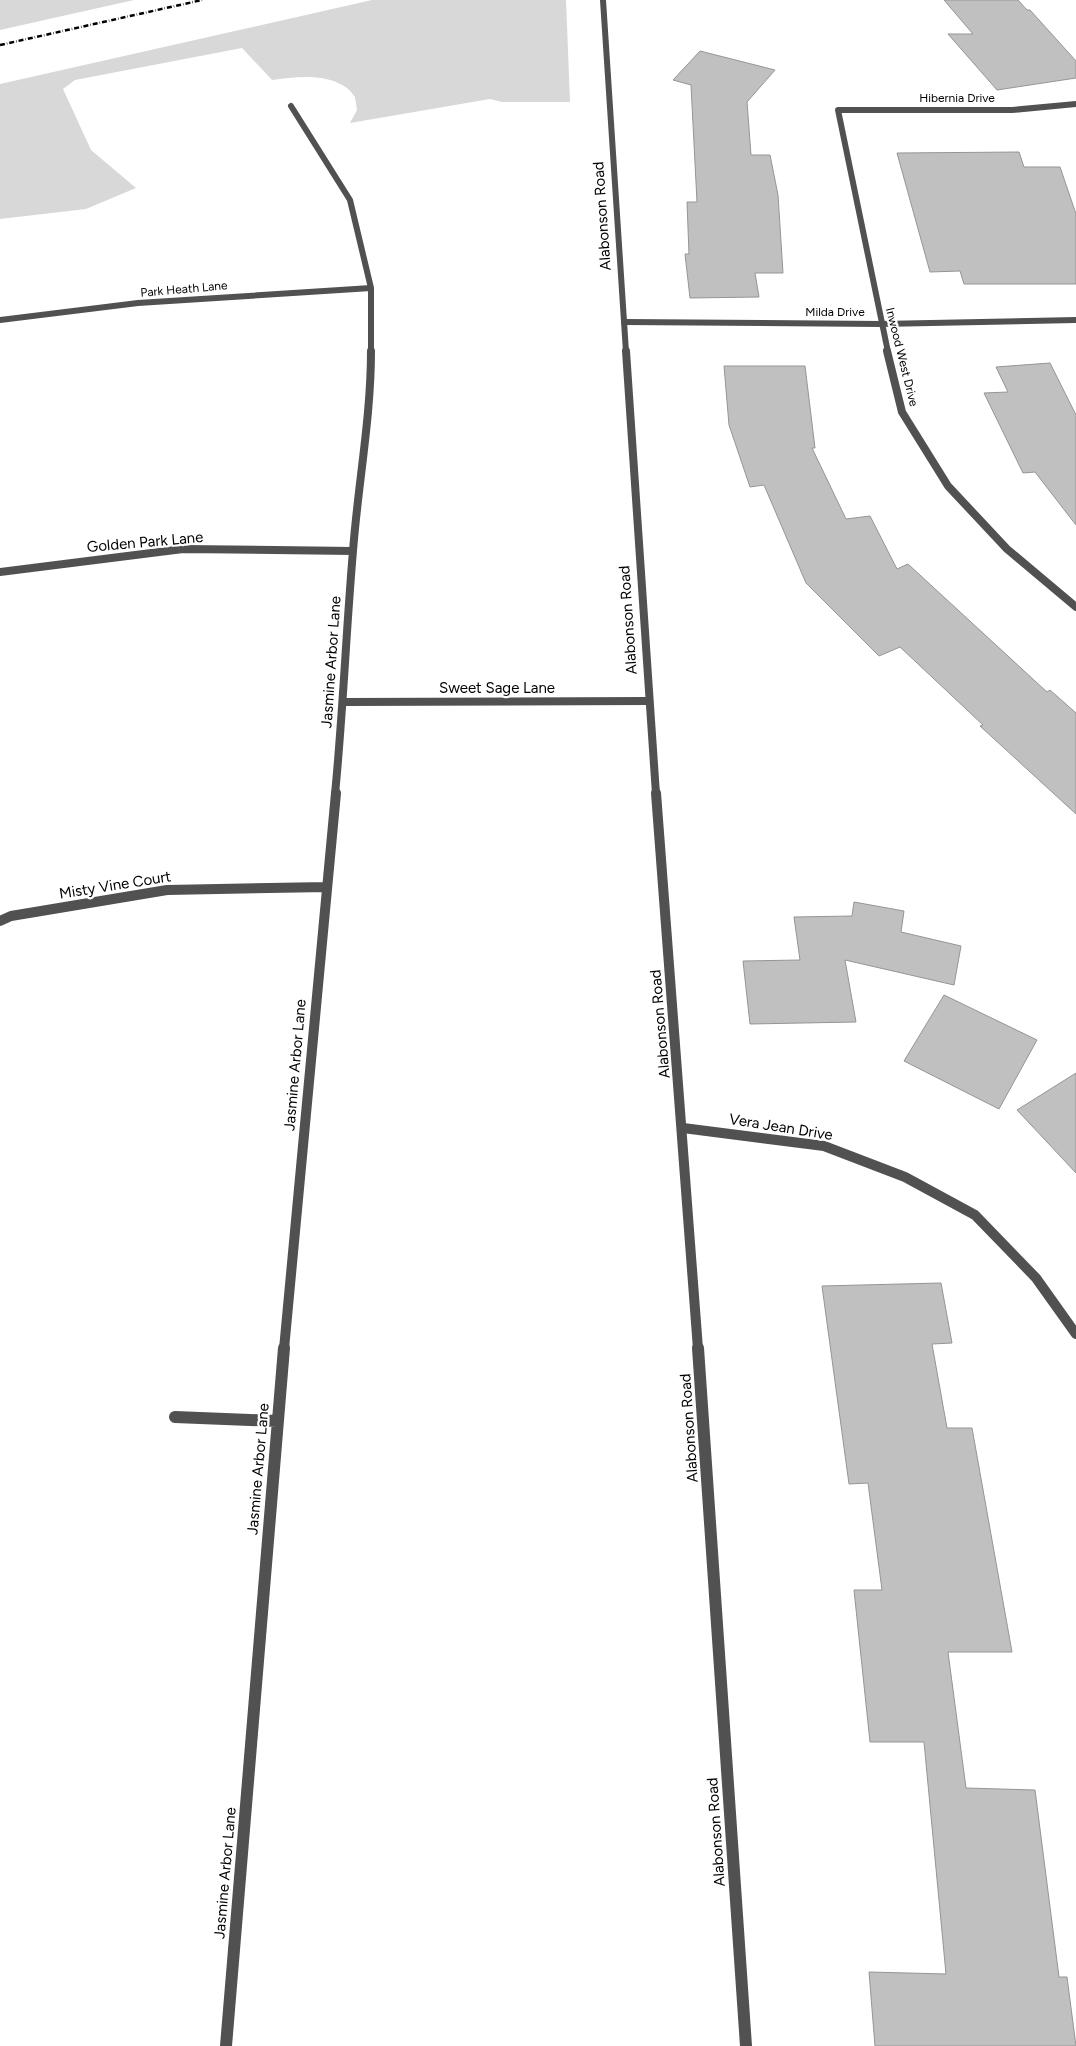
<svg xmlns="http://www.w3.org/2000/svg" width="1076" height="2046" font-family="Figtree,sans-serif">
<rect width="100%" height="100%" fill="#fff"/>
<!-- green -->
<path fill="#d8d8d8" d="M0 0H134L0 30Z
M372 0H566L570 102H502L490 99 350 123 357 110 355 97C352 93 348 88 344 86 324 73 294 77 272 80L242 48 75 80 63 89 91 150 136 188 86 209 0 219V84Z"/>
<!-- building -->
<path fill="#c0c0c0" stroke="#959595" d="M944 0H1018L1027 10H1030L1076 61V78L997 90 948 34H973Z
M700 51 775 70 747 102 751 155H770L778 195 783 273H755L759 297 690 298 685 254H689L687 202H697L691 85 673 80Z
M1019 152 1024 167H1060L1076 214V284H964L960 271 930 272 897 153Z
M1050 363 1076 415V525L1035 472 1023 473 984 393 1008 392 996 367Z
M724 366H805L815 448H812L846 519 870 516 897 569 908 564 1047 692 1050 690 1076 713V814L980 726 983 725 900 647 879 656 806 583 764 485 750 487 729 425Z
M854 902 904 911 901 932 961 946 954 985 845 960 856 1022 750 1024 743 961 800 960 794 917 852 916Z
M944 995 1037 1040 999 1109 904 1061Z
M1076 1073V1173L1017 1110Z
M941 1283 952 1343 932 1344 947 1428H972L1012 1652H948L966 1788 1035 1790 1059 1977H1067L1076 2046H875L869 1972 946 1974 924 1742H870L854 1590H882L868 1483 849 1484 822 1286Z"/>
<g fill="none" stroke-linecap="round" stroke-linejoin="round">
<!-- minor-far3 -->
<path stroke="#515151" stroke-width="6" d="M291 106 350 200 371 288V352
M0 320 138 303 371 288
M624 322 881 324 1076 320
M888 352 838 110H1012L1076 104"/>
<!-- minor-far2 -->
<path stroke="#515151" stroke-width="8" d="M887 351 902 412 948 486 1007 549 1076 607
M0 572 183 549 353 551
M344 702 649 701
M335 794C343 713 346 632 353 551 358 484 371 418 371 351"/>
<!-- minor-far1 -->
<path stroke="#515151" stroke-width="10" d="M0 921 11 916 167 890 327 887
M683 1128 824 1146 905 1177 975 1215 1036 1278 1076 1334
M284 1349 336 793"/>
<!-- minor -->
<path stroke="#515151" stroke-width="12" d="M175 1417 277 1421
M226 2046 284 1348"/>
<!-- tertiary-far3 -->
<path stroke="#515151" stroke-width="6" d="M603 0 626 352"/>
<!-- tertiary-far2 -->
<path stroke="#515151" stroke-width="8" d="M626 351 656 794"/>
<!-- tertiary-far1 -->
<path stroke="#515151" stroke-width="10" d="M656 793 698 1349"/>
<!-- tertiary -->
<path stroke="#515151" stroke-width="12" d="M698 1348 746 2046"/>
<!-- rail -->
<path stroke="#000" stroke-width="2.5" stroke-dasharray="5 2 0.5 2" stroke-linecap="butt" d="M0 45 202 0"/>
</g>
<g text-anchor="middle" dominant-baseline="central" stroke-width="4.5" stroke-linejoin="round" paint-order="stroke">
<!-- far-street labels -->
<g font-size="12" fill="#000" stroke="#fff">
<text x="957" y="98">Hibernia Drive</text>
<text transform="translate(184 289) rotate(-5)">Park Heath Lane</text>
<text x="835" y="312">Milda Drive</text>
<text transform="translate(902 357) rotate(76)">Inwood West Drive</text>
</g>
<!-- street labels -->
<g font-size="15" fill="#000" stroke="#fff">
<text transform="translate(602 216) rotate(-94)">Alabonson Road</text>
<text transform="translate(145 542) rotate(-5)">Golden Park Lane</text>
<text transform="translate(628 620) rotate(-94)">Alabonson Road</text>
<text transform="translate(331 662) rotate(-86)">Jasmine Arbor Lane</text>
<text x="497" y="688">Sweet Sage Lane</text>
<text transform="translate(115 885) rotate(-9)">Misty Vine Court</text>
<text transform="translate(660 1024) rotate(-95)">Alabonson Road</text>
<text transform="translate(295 1065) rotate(-85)">Jasmine Arbor Lane</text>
<text transform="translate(781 1127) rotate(9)">Vera Jean Drive</text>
<text transform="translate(689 1428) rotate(-94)">Alabonson Road</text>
<text transform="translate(258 1469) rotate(-85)">Jasmine Arbor Lane</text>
<text transform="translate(716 1832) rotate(-94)">Alabonson Road</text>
<text transform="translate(225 1873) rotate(-85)">Jasmine Arbor Lane</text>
</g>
</g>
</svg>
